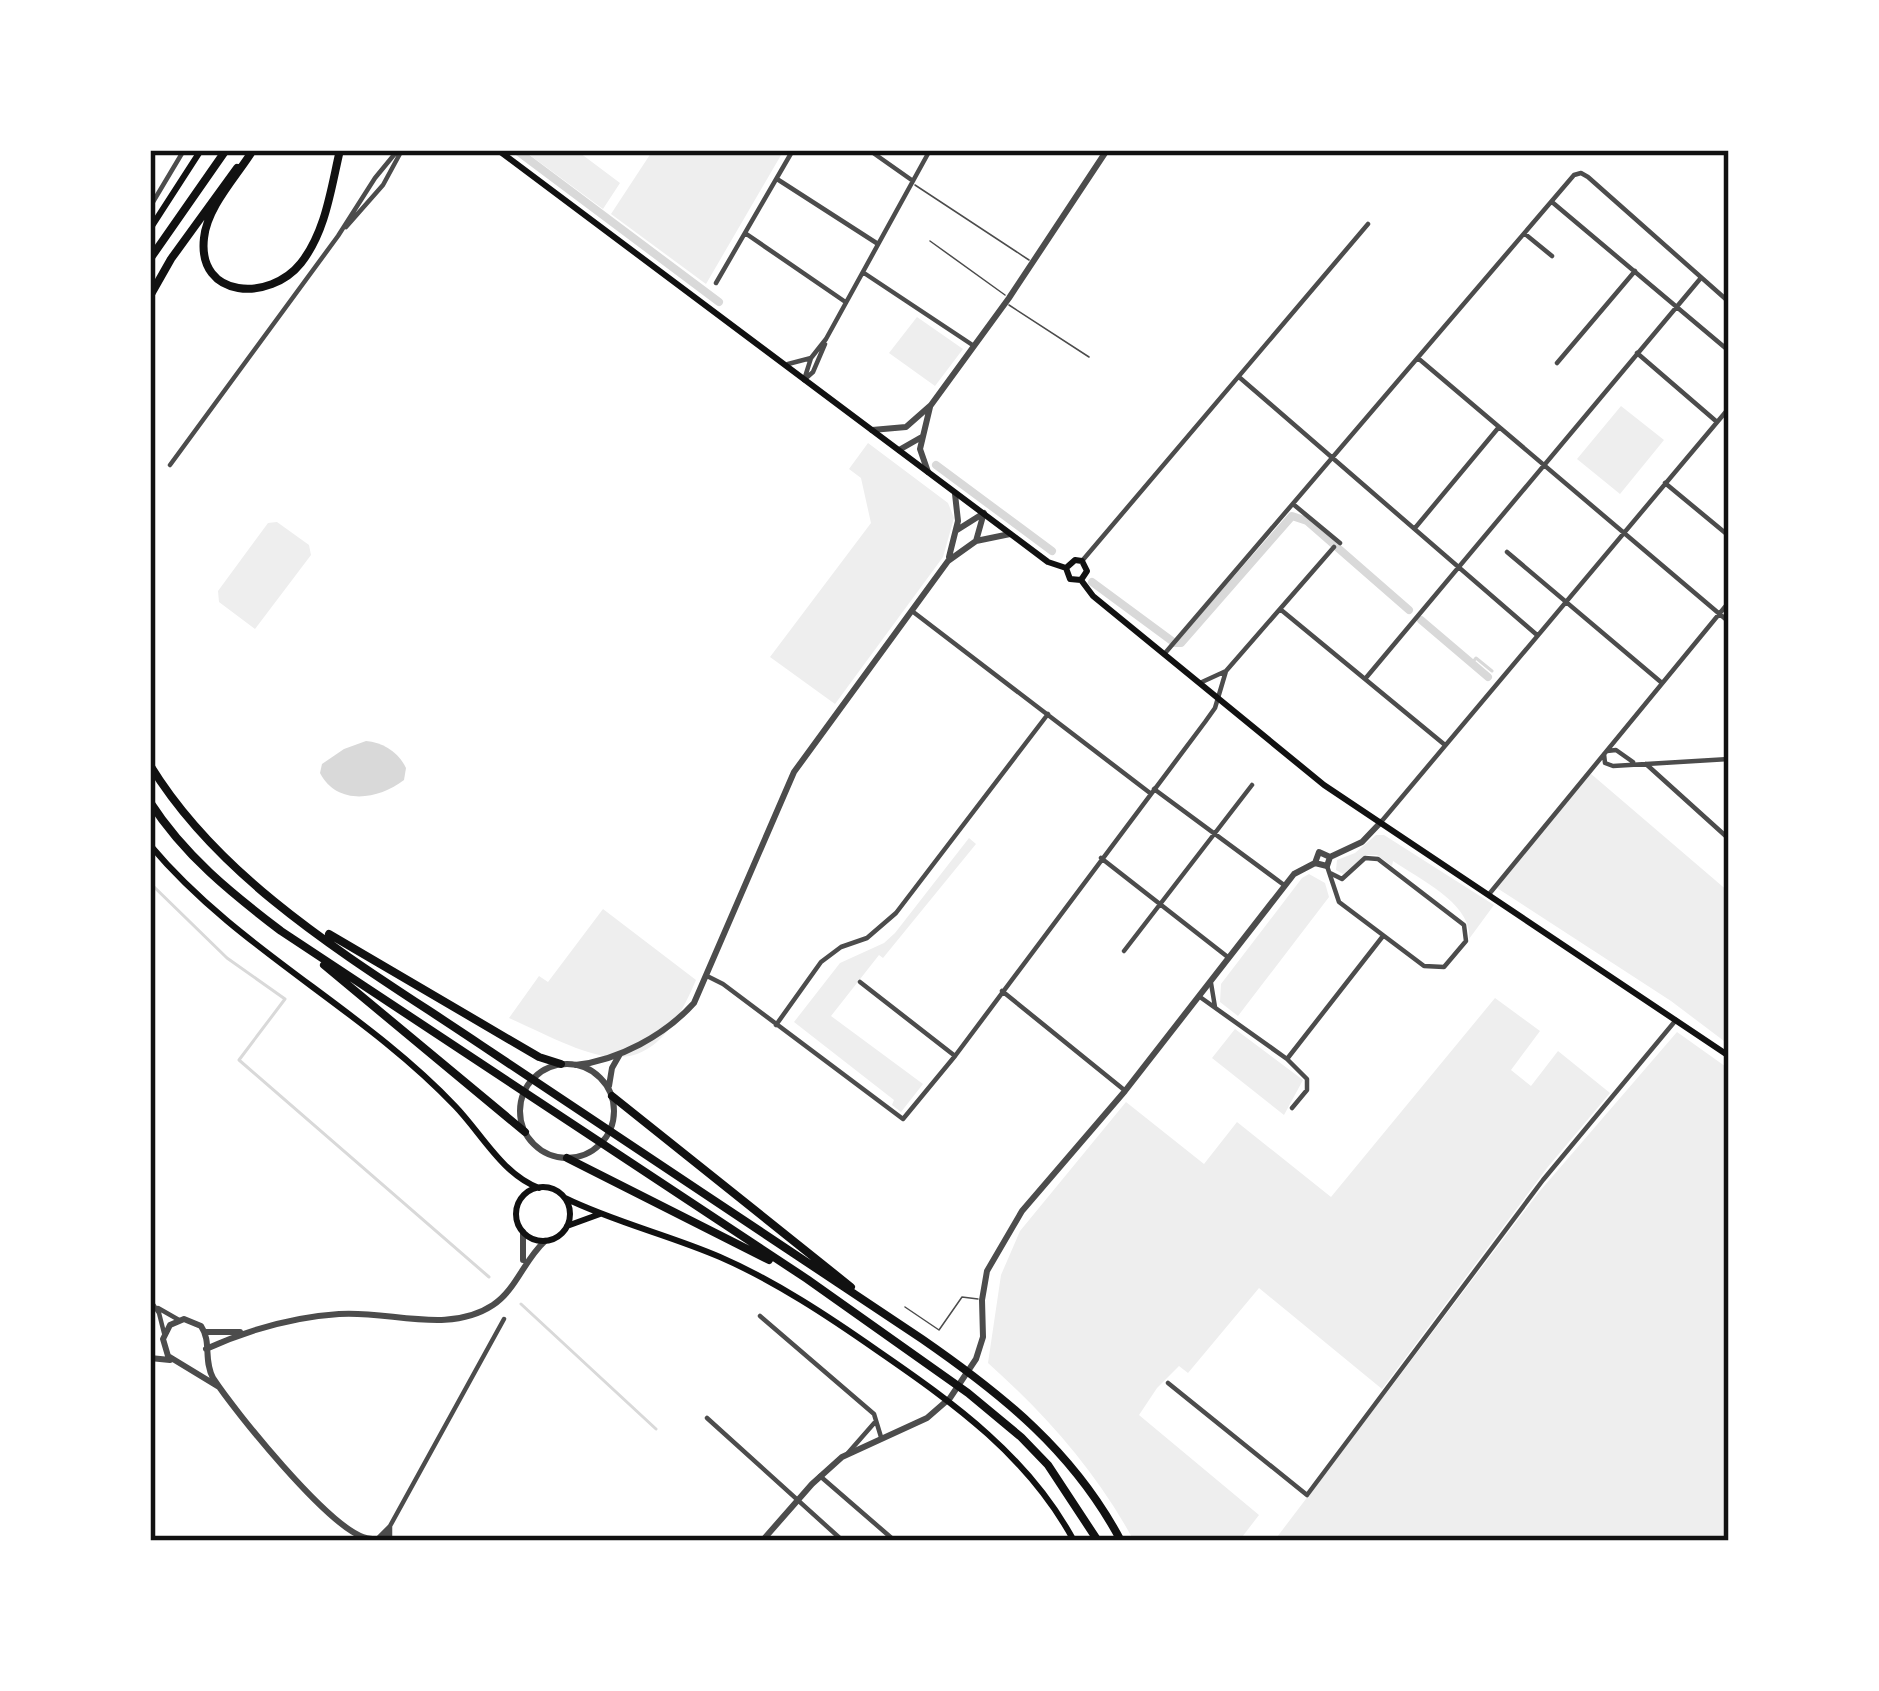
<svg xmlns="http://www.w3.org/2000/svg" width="1879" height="1691" font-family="'Noto Sans',sans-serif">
<rect width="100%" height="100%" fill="#fff"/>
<!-- green -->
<path fill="#eee" d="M523 150H576L620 183 603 209Z
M653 150H784L706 284 611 214Z
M917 317 963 349 935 386 889 353Z
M1621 406 1664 440 1620 494 1577 459Z
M868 443 948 503 954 518 943 557 835 704 770 657 871 523 861 478 849 469Z
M277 522 309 545 311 555 255 629 219 602 218 591 268 523Z
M1590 773 1729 892 1728 1044 1671 1001 1497 888Z
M1376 835H1384L1494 905 1469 939C1473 904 1419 879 1393 861L1392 866 1377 855H1366L1343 874 1336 870 1337 860 1355 853Z
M969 838 976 844 883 958 879 955 831 1016 923 1084 901 1112 892 1105 894 1100 794 1022 840 963 884 943 895 933Z
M1309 874 1325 883 1329 897 1238 1016 1220 1002 1221 984 1302 878Z
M603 909 696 980C648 1095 598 1058 509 1018L539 976 548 982Z
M1495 998 1540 1031 1511 1070 1531 1086 1558 1051 1610 1093 1547 1168 1382 1389 1259 1288 1188 1373 1179 1366 1157 1388 1139 1415 1259 1515 1239 1541H1134C1096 1471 1047 1416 988 1363L1001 1275 1020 1231 1126 1102 1204 1164 1237 1122 1331 1197Z
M1235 1029 1303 1080 1284 1115 1212 1058Z
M1677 1032 1729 1069V1541H1274L1539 1192Z"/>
<!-- water -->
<path fill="#d9d9d9" d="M366 741C383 742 399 753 406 768L404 780C378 800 337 806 320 773L322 764 344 749Z"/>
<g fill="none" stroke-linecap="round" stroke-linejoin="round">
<!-- stream -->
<path stroke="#d9d9d9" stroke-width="3" d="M1472 663 1476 658 1492 671
M150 883 227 958 285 999 239 1060 489 1277
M521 1304 656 1429"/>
<!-- canal -->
<path stroke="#d9d9d9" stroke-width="8" d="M516 150 719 302
M936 465 1052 551
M1092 582 1172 641
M1421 620 1488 677
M1175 643H1181L1292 516 1307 521 1409 610"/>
<!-- service -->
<path stroke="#4c4c4c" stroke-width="1.5" d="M915 185 1029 260
M930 241 1005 295
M1009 305 1089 357
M905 1307 939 1330 962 1297 978 1299"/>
<!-- minor -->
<path stroke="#4c4c4c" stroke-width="4.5" d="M869 150 913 181
M777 179 878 244
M1552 202 1729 351
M150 207 184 150
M346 227 383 185 402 150
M745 233 844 301
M1525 234 1552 256
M864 273 974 346
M716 283 793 150
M1637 353 1717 422
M1419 359 1729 622
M1557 363 1635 271
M788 364 811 358
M1239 377 1537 635
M804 380 811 358 826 339 930 150
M804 380 813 372 825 344
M170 465 338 236 375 178 398 150
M1665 483 1729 536
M1293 504 1340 543
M1415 528 1499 427
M1507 552 1662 683
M1082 561 1368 224
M1280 609 1445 745
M912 611 1150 793
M1166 652 1574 175 1581 173 1588 177 1729 302
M1365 679 1700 279
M1202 682 1226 671 1334 547
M1607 751 1616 750 1633 762
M1604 754 1605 763 1613 766 1729 759
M1646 764 1729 839
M1154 789 1284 885
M1381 822 1729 408
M1101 858 1229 958
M1327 866 1339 902 1424 966 1444 967 1466 941 1464 925 1378 859 1365 858 1342 879 1330 873
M1490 893 1729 602
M1124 951 1252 785
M707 976 723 984 903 1119 955 1056 1205 722 1215 708 1226 671
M860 982 955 1056
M1211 983 1215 1007
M1002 991 1123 1089
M1200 997 1287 1059 1307 1079V1090L1292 1108
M776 1025 821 962 841 947 867 938 896 913 1048 714
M1287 1059 1383 936
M150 1300 159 1313 164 1333
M158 1308 179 1320
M760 1316 874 1414 881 1437
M1168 1383 1307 1495 1543 1180 1676 1020
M707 1418 843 1541
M848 1453 876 1421
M820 1476 895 1541
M377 1539 390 1526 384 1541
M390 1541V1526L504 1319"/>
<!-- tertiary -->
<path stroke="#4c4c4c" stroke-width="6" d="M872 430 906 427 931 405 1009 298 1107 150
M899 450 920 438
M928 472 920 449 930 407
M957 530 984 513
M976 541 983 516
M949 557 958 521 955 494
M1315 863 1319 852 1330 857
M520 1111a47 47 0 1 1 94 0a47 47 0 1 1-94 0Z
M575 1065C618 1061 665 1035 694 1003L794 772 948 561 976 541 1010 534
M609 1086 612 1068 620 1054
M523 1260V1232
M205 1332H240
M206 1349C248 1330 292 1317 339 1314 389 1310 448 1335 493 1305 516 1290 524 1260 545 1241
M150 1358 170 1360
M219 1387 168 1356 163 1339 170 1325 184 1319 201 1326C212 1342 203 1359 213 1378 236 1413 326 1524 363 1537 369 1539 375 1539 381 1541
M762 1541 812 1484 842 1457 927 1418 950 1398 976 1359 983 1337 982 1300 987 1271 1022 1211 1125 1091 1294 874 1315 863 1327 866 1330 857 1362 842 1381 822"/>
<!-- secondary -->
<path stroke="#111" stroke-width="6" d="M498 150 1048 562 1066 568
M150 229 201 150
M1066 568 1070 579 1081 580 1093 596 1324 785 1729 1056
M1066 568 1075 560 1082 561 1087 571 1081 580
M150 845C237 949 362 1008 455 1106 482 1134 502 1174 539 1188
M516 1214a27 27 0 1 1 54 0a27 27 0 1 1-54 0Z
M565 1198C614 1222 669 1235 720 1257 775 1281 828 1316 878 1351 955 1404 1029 1457 1074 1541
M567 1226 600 1214"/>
<!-- motorway -->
<path stroke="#111" stroke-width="8" d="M253 150C237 176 207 207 204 238 197 299 270 302 301 263 326 231 331 188 340 150
M150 259 226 150
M150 296 171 259 237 168
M150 765C225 888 364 966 481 1045 627 1144 776 1240 922 1339 1003 1395 1074 1452 1121 1541
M150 802C184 855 231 893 281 931L807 1279 968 1393 1021 1437 1048 1465 1098 1541
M329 934 539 1057 561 1064
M324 965 525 1132
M612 1096 851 1287
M567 1158 769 1260"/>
</g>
<!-- border -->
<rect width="1879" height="1691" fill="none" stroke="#ffffff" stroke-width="306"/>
<rect x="153" y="153" width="1573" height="1385" fill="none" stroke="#111" stroke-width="4.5"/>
</svg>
